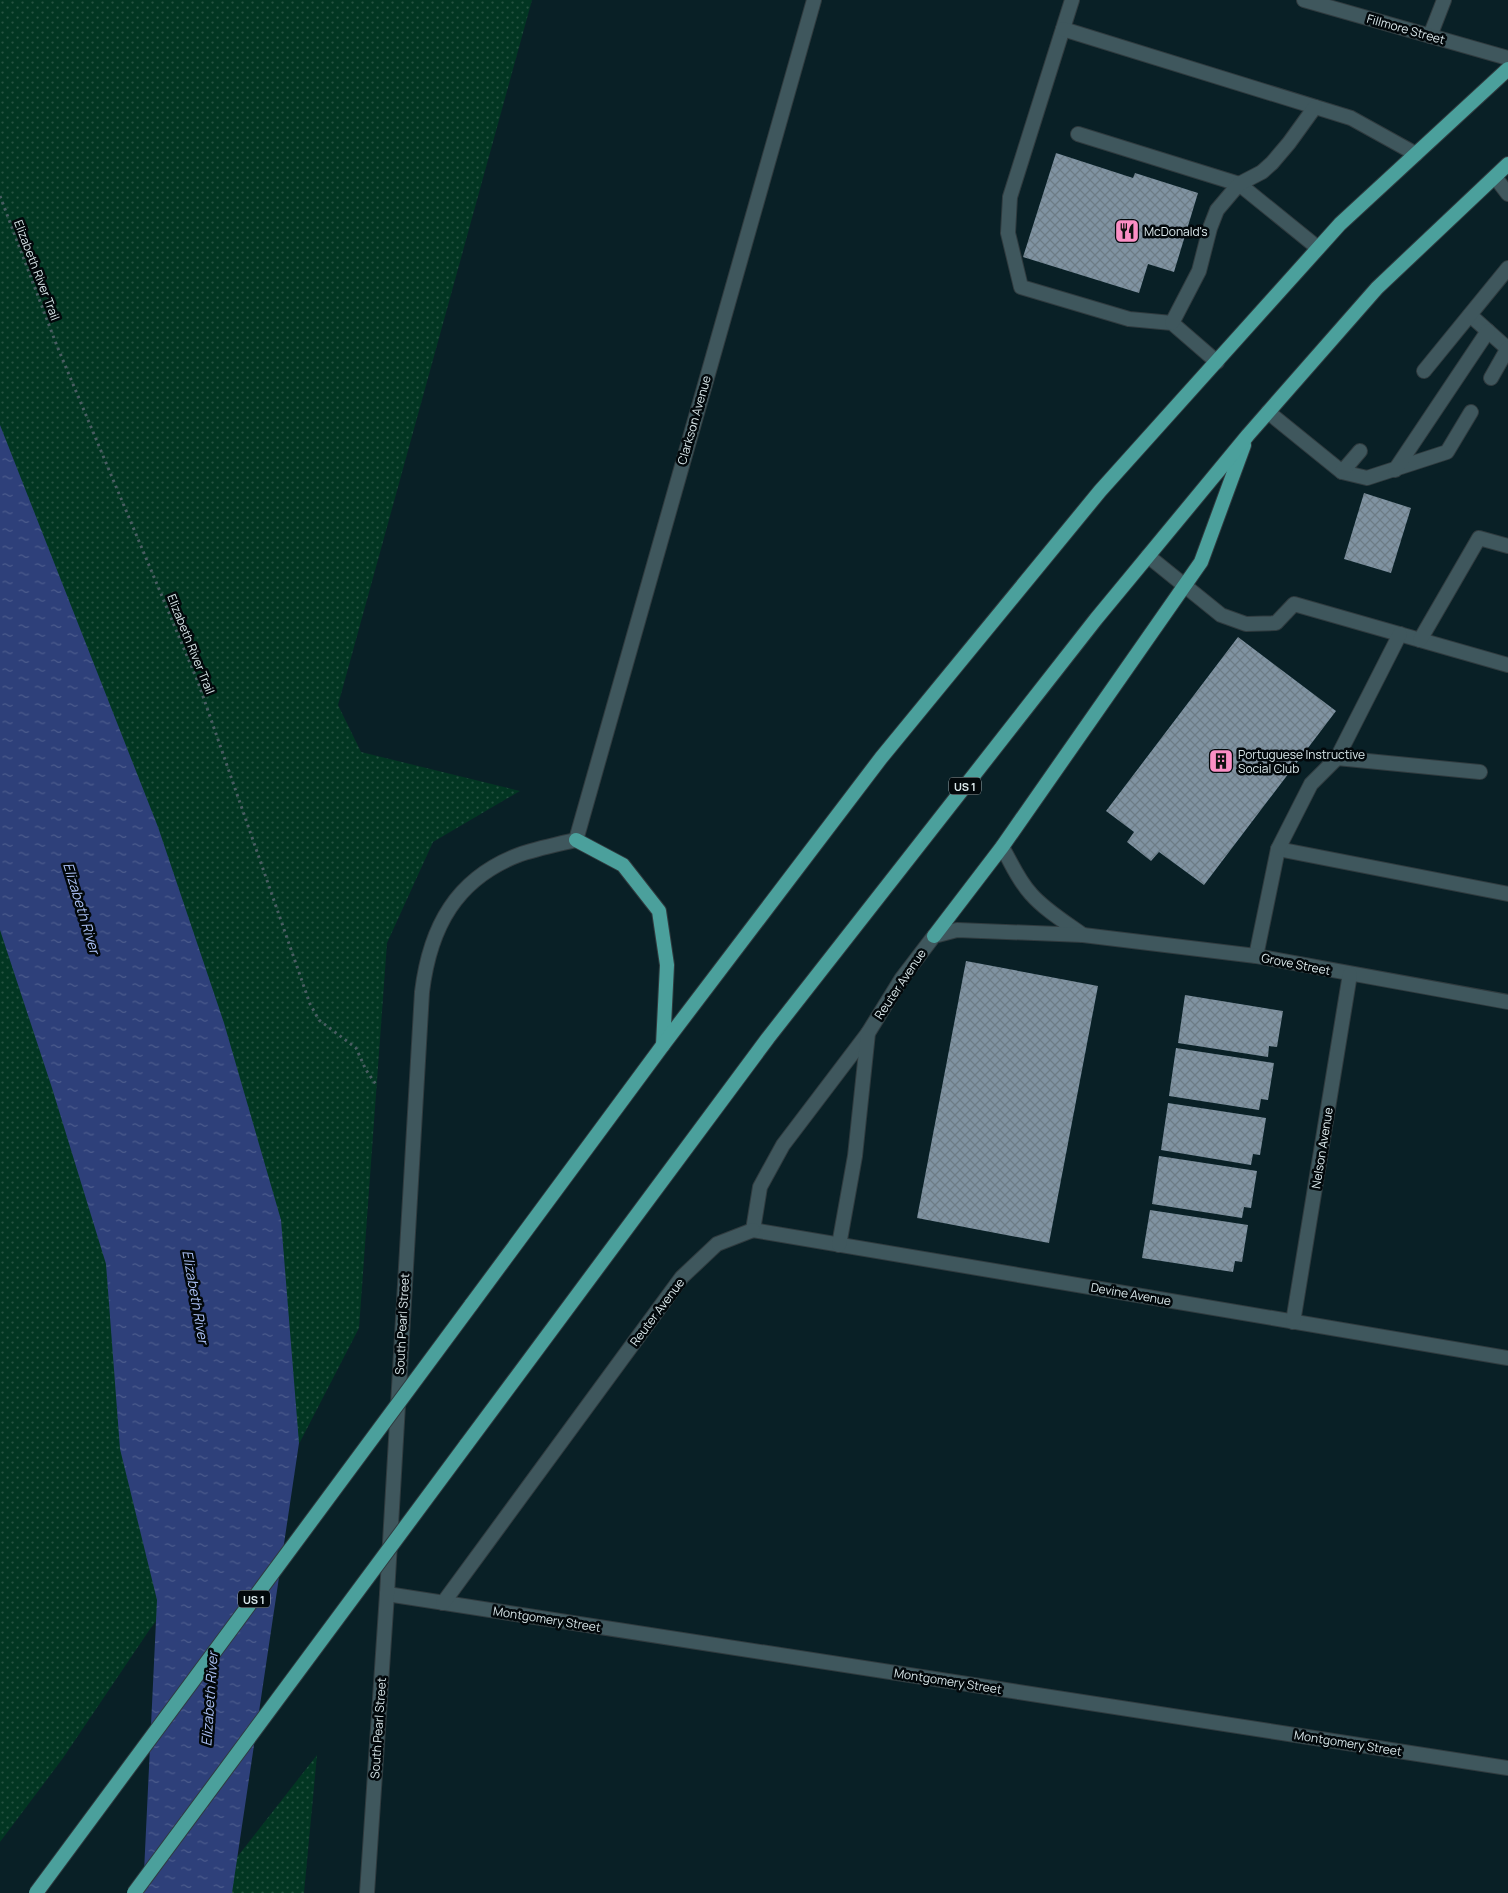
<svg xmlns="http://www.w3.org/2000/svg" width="1508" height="1893" viewBox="0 0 1508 1893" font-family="Manrope,sans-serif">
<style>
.grass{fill:url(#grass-dots)}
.water{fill:url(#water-ripples)}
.building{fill:url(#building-cross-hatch)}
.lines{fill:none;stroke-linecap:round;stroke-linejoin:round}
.service-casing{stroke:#303b3f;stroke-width:16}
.minor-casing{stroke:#303b3f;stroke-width:16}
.tertiary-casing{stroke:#303b3f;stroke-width:16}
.trunk-casing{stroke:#303b3f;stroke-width:16}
.path{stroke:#495d62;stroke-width:3;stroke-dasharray:2.5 4;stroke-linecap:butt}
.service{stroke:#3f575d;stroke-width:14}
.minor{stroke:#3f575d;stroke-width:14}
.tertiary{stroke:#3f575d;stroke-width:14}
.trunk{stroke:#4ba09c;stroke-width:14}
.trunk-bridge-casing{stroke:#303b3f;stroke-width:16;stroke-linecap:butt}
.trunk-bridge{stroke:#4ba09c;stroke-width:14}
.labels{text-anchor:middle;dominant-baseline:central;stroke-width:5;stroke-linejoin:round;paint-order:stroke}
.shield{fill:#02080b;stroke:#99a5a8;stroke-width:1}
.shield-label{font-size:11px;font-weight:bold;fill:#dae8eb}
.street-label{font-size:12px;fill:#dae8eb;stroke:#02080b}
.poi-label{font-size:12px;fill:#dae8eb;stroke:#02080b;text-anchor:start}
.water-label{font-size:14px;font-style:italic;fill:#abc0f5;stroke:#02080b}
</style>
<defs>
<pattern id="grass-dots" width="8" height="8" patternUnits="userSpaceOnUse" patternTransform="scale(1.25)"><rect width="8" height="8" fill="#023622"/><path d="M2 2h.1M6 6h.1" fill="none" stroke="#265342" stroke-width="1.8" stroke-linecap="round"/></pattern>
<pattern id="water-ripples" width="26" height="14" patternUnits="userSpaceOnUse" patternTransform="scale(1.25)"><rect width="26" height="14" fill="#2e407a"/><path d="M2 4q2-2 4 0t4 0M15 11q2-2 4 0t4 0" fill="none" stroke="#4c5c8d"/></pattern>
<pattern id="building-cross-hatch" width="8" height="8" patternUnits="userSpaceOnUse" patternTransform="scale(1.25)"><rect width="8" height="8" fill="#8093a2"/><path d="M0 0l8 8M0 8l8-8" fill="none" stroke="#6d7c86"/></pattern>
</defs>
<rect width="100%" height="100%" fill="#092026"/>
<g class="grass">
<path d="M0,0H532L338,705L361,752L520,791L433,842L387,943L359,1328L300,1442L150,1629L63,1758L0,1842Z"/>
<path d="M317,1755L304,1893H209Z"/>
</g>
<path class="water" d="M0,425L158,827L224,1023L281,1220L299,1443L232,1893H143L157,1600L120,1449L106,1264L52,1088L0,930Z"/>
<g class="building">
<path d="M1056,153L1133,178L1135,173L1198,193L1174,272L1148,264L1139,293L1023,257Z"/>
<path d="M1364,493L1411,508L1391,573L1344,559Z"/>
<path d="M1238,637L1336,711L1204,885L1159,852L1151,861L1127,842L1134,832L1106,811Z"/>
<path d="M966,961L1098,986L1049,1243L917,1218Z"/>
<path d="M1185,995L1283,1011L1277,1047L1269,1046L1268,1057L1178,1043Z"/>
<path d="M1176,1048L1274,1063L1268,1100L1261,1099L1259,1110L1169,1096Z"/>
<path d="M1168,1103L1266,1118L1260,1155L1253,1154L1251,1165L1161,1150Z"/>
<path d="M1159,1156L1257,1171L1251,1208L1244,1207L1242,1218L1152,1204Z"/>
<path d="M1150,1210L1248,1225L1242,1262L1235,1261L1233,1272L1142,1258Z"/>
</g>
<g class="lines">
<defs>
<g id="service">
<path d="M1072,0L1010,197L1008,233L1021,287L1129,319L1172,323L1217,362"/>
<path d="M1063,29L1351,118L1416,154"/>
<path d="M1430,36L1444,0"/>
<path d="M1078,134L1239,184L1318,248"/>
<path d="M1495,177L1508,194"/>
<path d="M1470,315L1508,349"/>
<path d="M1172,323L1199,271L1210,228L1217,210L1239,184L1262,172L1272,163L1289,143L1315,107"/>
<path d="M1424,371L1508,268"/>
<path d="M1491,378L1508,348"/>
<path d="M1268,412L1342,472L1367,478L1447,452L1471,412"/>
<path d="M1395,470L1488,331"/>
<path d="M1342,472L1360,451"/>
<path d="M1148,556L1221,615L1246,624L1276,623L1294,604L1508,665"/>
<path d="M1420,640L1479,538L1508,546"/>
<path d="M1337,758L1480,772"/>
<path d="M1278,849L1508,894"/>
<path d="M1256,956L1278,849L1311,784L1337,758L1400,634"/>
</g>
<g id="minor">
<path d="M1304,0L1508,58"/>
<path d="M576,840L814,0"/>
<path d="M1002,847C1011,862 1018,880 1031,894C1045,910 1065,922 1083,935"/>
<path d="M753,1230L1508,1358"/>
<path d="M753,1230L760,1187L783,1145L868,1033"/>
<path d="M839,1245L855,1156L868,1033L902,978L934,936L957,930L1083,935L1256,956L1508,1002"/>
<path d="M1293,1322L1350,974"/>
<path d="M387,1594L1508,1768"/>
<path d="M443,1603L682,1277L717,1244L753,1230"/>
</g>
<path id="tertiary" d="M367,1893L387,1594L422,992C430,927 456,878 521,854C539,848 558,844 576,840"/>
<g id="trunk">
<path d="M576,840L623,865L659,911L667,965L663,1045"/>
<path d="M934,936L1002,847L1201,562L1244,445"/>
<path d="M471,1305L663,1045L881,758L1100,491L1340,224L1508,69"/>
<path d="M466,1445L768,1038L1096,619L1248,435L1377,288L1508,164"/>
</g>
</defs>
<use href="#service" class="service-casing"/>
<use href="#minor" class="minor-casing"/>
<use href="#tertiary" class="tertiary-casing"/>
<use href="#trunk" class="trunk-casing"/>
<path class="path" d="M0,196L57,346L198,682L310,1004L319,1020L356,1048L366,1070L377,1086"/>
<use href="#service" class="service"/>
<use href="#minor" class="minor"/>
<use href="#tertiary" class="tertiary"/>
<use href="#trunk" class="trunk"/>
<defs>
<g id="trunk-bridge">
<path d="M36,1893L471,1305"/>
<path d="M134,1893L466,1445"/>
</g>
</defs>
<use href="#trunk-bridge" class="trunk-bridge-casing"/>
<use href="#trunk-bridge" class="trunk-bridge"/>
</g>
<defs>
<symbol id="restaurant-square" viewBox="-11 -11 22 22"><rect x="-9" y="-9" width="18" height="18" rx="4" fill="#fb8fc5" stroke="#02080b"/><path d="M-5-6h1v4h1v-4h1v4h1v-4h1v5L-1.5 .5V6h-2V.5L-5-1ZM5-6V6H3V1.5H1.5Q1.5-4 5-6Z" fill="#111"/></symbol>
<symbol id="building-square" viewBox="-11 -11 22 22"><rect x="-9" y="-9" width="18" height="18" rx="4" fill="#fb8fc5" stroke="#02080b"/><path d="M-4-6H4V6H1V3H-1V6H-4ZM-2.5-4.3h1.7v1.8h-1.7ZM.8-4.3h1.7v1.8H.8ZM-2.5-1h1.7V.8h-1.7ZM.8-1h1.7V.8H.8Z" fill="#111"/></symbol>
</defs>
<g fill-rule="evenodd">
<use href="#restaurant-square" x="1113" y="217" width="28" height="28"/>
<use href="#building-square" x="1207" y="747" width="28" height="28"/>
</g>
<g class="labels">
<g class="shield">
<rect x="949" y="777.5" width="32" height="17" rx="4"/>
<rect x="238" y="1590.5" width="32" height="17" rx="4"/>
</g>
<g class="shield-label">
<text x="965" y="786">US 1</text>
<text x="254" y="1599">US 1</text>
</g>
<g class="street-label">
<text transform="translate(1406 29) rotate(16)">Fillmore Street</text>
<text transform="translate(37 270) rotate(69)">Elizabeth River Trail</text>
<text transform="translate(694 420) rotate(-74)">Clarkson Avenue</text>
<text transform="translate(191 644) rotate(68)">Elizabeth River Trail</text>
<text transform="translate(1296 964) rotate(11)">Grove Street</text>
<text transform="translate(900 984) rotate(-56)">Reuter Avenue</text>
<text transform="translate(1322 1148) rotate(-81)">Nelson Avenue</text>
<text transform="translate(1131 1294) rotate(10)">Devine Avenue</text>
<text transform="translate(657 1312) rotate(-53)">Reuter Avenue</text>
<text transform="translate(402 1324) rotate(-87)">South Pearl Street</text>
<text transform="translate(547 1619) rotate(9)">Montgomery Street</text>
<text transform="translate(948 1681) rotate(9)">Montgomery Street</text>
<text transform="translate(378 1728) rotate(-86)">South Pearl Street</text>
<text transform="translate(1348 1743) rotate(9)">Montgomery Street</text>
</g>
<g class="poi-label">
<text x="1144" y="231">McDonald's</text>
<text x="1238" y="754">Portuguese Instructive<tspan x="1238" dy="14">Social Club</tspan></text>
</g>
<g class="water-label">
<text transform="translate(82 908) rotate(73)">Elizabeth River</text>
<text transform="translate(196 1297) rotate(80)">Elizabeth River</text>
<text transform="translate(209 1699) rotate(-86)">Elizabeth River</text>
</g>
</g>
</svg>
